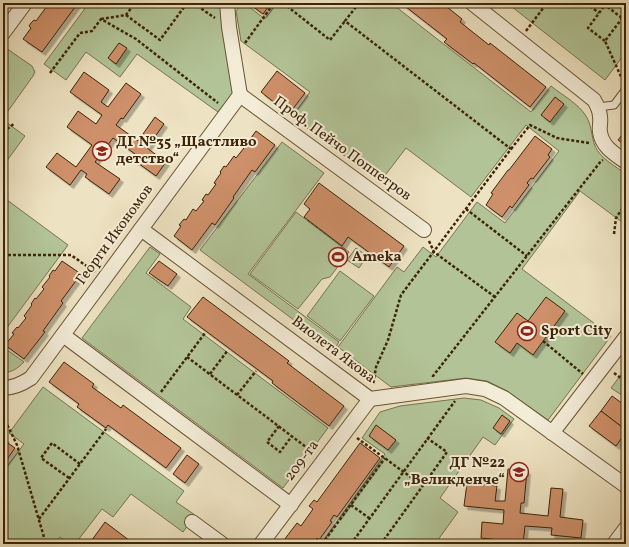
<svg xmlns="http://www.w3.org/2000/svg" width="629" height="547" viewBox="0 0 629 547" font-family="Vollkorn,serif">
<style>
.green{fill:#b2c497;stroke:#78744e}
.building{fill:#ce906a;stroke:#3d2506;filter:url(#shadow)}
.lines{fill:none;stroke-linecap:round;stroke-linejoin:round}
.lane-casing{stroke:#695435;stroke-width:9}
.street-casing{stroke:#695435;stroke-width:16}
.path{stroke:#3d2506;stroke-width:2.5;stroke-dasharray:3 2;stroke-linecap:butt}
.lane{stroke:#f3ecd7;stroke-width:7}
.street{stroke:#f3ecd7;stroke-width:14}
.labels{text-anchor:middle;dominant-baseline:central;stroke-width:4;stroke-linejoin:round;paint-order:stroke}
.poi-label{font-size:15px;font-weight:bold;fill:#3d2506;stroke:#f3ecd7;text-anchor:start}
.street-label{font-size:15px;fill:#3d2506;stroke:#f3ecd7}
</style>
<defs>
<filter id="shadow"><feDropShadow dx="3.5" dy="3.5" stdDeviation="0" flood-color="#0004"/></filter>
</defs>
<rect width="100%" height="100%" fill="#ede2c1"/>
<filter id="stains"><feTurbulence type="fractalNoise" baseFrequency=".005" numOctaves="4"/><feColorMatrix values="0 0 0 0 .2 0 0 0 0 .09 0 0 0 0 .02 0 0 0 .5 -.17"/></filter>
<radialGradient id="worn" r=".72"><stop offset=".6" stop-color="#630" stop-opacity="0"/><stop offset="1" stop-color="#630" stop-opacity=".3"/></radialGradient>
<g class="green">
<path d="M89,3H220L233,93L218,112L137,54L120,77L86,52L66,80L44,64Z"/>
<path d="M242,3H244L265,19L277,3H391L531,112L551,86C562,95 579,104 586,116C592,125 591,136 595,146C600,158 615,166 626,174V225L580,191L522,269L611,336L548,420L507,391L487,381L466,378L391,387L338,347L397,267L404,272L423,247L436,257L477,202L505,223L559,151L526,125L471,197L406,148L380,182L292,117L310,92L241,41L236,11Z"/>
<path d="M507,3H626V52L605,80Z"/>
<path d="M3,46L32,66L35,72L33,76L3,118Z"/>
<path d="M3,120L25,136L3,166Z"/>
<path d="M282,142L324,173L248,274L339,342L334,350L200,250Z"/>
<path d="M3,197L68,245L3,333Z"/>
<path d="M296,212L349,252L330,277L322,279L298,309L250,274Z"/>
<path d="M150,247L160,254L146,273L191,307L183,319L328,428L283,488L82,338Z"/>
<path d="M356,248L367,256L359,268L347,260Z"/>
<path d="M340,271L374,296L340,341L307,316Z"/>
<path d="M3,347L24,362C17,369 12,372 3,373Z"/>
<path d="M626,368V398L611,388Z"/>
<path d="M43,387L184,491L176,502L195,515L183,532L131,494L113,517L102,509L75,544H69L60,537L54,544H3V472L24,444L9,433Z"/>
<path d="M464,398L481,400L499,408L514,419L495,445L483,437L440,498L458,512L435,544H321L385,454L362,438L380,412L400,406Z"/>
</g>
<g class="building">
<path d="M46,3H82L81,5L78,3L42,52L23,39L31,28L29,26L31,23L34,20L36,21L47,6L45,4Z"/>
<path d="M248,3H271L263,14Z"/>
<path d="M401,3H442L462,19L460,22L489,45L490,43L546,87L530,107L474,63L473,64L444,42L447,39Z"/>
<path d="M119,43L127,48L116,64L108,58Z"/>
<path d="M277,71L305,93L289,114L261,92Z"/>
<path d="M84,72L109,90L101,102L108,107L126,83L141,94L123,119L121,118L116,125L138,141L155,117L164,124L147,148L166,162L156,176L131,158L135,154L113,138L95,162L120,179L109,194L85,177L87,174L81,170L70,185L46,167L57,153L76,167L92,145L67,127L78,111L96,124L102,115L70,92Z"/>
<path d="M555,97L564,104L550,122L541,115Z"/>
<path d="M626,130V146L618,140Z"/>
<path d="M256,131L275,145L255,172L252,170L233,197L234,198L215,225L212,223L192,250L174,236L181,226L179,225L184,219L186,220L193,209L196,211L204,201L202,200L206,194L208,195L216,184L214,183L221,173L220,172L224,166L226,167L234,156L236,158L244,148L242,147L246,141L248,142Z"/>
<path d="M535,136L552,149L548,155L550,157L533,179L531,178L527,183L529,185L512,208L510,206L502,217L486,205L493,194L491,193L508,170H509Z"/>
<path d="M319,183L404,246L389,267L348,237L342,246L304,217L310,209L304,204Z"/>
<path d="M62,261L81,274L61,301L63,303L43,331L45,332L24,359L5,345L14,334L12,333L17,327L18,328L26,318L24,316L32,305L31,304L35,298L36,299L44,289L42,287L50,277L49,276L53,270L55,271Z"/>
<path d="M159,261L177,274L168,286L149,273Z"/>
<path d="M203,297L289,361L287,363L344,406L329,426L272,383L273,381L187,317Z"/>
<path d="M546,297L565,311L533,355L517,343L510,353L495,342L517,313L528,321Z"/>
<path d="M64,362L94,384L92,387L121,408L123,405L181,448L166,468L108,425L106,428L77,407L79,404L49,382Z"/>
<path d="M612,396L626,406V430L601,411Z"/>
<path d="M601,411L626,430V432L616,446L589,426Z"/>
<path d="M502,415L510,421L501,434L493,428Z"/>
<path d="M376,425L396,440L388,450L369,436Z"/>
<path d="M3,437L6,439L5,441L15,448L3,465Z"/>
<path d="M360,443L380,458L337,517L334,515L330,521L332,522L319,540L317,538L312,544H281L297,523L301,526L313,509L309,506L314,500L317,502Z"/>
<path d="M187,455L199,464L185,483L173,474Z"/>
<path d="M508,469L527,471L524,503H521L520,513L548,516L551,488L563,489L560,517L583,520L581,538L551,535L552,528L525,526L523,544H510V541L481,538L482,522L503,524L504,510L464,506L467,483L497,486L495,501H505Z"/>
<path d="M105,522L134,544H89Z"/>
</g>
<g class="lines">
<defs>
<path id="lane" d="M598,107L614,105L626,89"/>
<g id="street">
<path d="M472,3L594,100C597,105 600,110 600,117C601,122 599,127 600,132C602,147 615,154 626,162"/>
<path d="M3,33L25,3"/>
<path d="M240,95L424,230"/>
<path d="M141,229L370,399L466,386L485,389L504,398L626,486"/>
<path d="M63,335L291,505"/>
<path d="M3,388C14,388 22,384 31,378L240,95L229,27L227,3"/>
<path d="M552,433L626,337"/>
<path d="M192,522L222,544"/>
<path d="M261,544L370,399"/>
<path d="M614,544L626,528"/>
</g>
</defs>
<use href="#lane" class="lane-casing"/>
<use href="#street" class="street-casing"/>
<g class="path">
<path d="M193,3L215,18"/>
<path d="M283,3L330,40L345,21"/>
<path d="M359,3L345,21L511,149L401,295L388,340L376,367L373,385"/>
<path d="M586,3L599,13"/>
<path d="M605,3V5L622,18"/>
<path d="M126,15L160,40L187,3"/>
<path d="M101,19L126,15L135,3"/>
<path d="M526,31L547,3"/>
<path d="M605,41L588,28L605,5"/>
<path d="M245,43L274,3"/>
<path d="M50,73L80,33L92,31L101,19L136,39L218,103"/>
<path d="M623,81L605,41L626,13"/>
<path d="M3,132L15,123"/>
<path d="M511,149L530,125L557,138L589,143"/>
<path d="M466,209L527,256"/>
<path d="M614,234L616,218L626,203"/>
<path d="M429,241L434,252L495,297"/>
<path d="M3,255H71L95,272"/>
<path d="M543,341L583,374"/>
<path d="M187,357L314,453"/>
<path d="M614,373L626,382"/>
<path d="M210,374L228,350"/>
<path d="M433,377V376L601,161L603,160"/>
<path d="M161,392L205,333"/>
<path d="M237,395L256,371"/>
<path d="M3,416L17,445L46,544"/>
<path d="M279,426L267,442L280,452L292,436"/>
<path d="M357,438L423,486"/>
<path d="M69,478L41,458L52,443L80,464"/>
<path d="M351,505L369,518"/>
<path d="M39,519L106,429"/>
<path d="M322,544L385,458"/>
<path d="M351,544L455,401"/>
<path d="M381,544L447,452L427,438"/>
</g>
<use href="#lane" class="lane"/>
<use href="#street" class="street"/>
</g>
<defs>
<symbol id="school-ring" viewBox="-11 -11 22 22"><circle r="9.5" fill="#f3ecd7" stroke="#8f2418" stroke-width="1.5"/><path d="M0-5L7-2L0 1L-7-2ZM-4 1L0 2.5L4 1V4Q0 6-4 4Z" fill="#8f2418"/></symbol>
<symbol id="stadium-ring" viewBox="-11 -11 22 22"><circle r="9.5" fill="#f3ecd7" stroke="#8f2418" stroke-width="1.5"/><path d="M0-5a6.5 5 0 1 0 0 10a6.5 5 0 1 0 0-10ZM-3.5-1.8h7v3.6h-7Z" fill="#8f2418"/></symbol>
</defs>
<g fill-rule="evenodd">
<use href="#school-ring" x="91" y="140" width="22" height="22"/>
<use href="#stadium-ring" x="327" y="246" width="22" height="22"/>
<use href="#stadium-ring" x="516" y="320" width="22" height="22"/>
<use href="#school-ring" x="508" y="461" width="22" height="22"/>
</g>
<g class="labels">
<g class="poi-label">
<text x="116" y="142">ДГ №35 „Щастливо<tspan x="116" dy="17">детство“</tspan></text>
<text x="352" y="257">Ameka</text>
<text x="541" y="331">Sport City</text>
<text x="505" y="463" text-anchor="end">ДГ №22<tspan x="505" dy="17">„Великденче“</tspan></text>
</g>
<g class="street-label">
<text transform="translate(342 149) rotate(36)">Проф. Пейчо Поппетров</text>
<text transform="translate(115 235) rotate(-54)">Георги Икономов</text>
<text transform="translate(333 350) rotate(37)">Виолета Якова</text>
<text transform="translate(302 461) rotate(-53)">209-та</text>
</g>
</g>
<rect width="629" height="547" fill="none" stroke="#ede2c1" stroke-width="16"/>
<rect x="4" y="4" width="621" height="539" fill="none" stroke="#3d2506" stroke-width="2"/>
<rect x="8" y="8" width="613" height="531" fill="none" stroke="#3d2506"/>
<rect width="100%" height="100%" filter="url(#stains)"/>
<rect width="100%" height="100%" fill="url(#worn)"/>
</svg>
